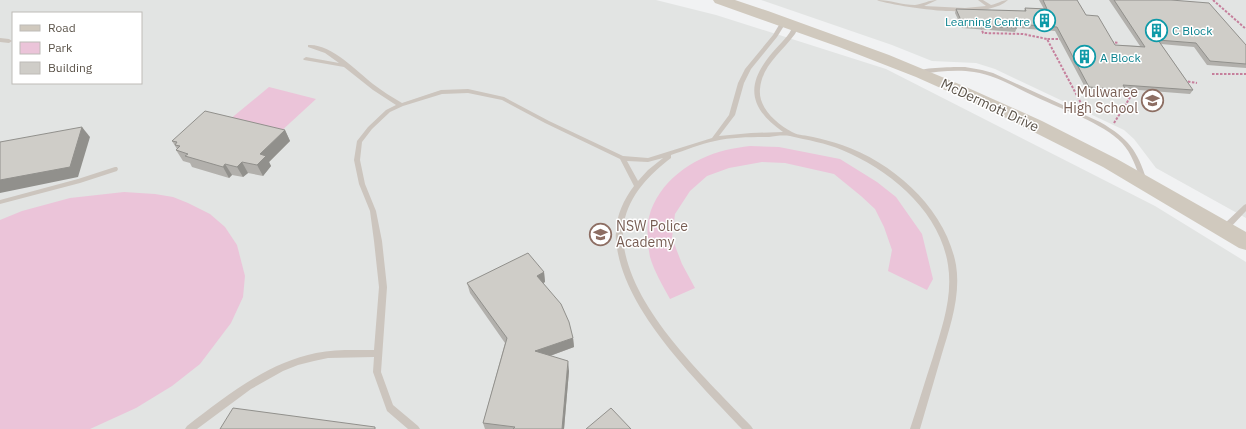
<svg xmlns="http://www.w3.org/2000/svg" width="1246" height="429" viewBox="0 0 1246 429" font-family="'IBM Plex Sans',sans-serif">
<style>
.education{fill:#e2e4e3;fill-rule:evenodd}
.green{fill:#ebc4d9}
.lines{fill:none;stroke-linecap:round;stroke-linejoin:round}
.path{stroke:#c67f9c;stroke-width:2;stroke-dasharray:2.5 1.5;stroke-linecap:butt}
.service{fill:#ccc5be;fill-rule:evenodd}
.secondary{fill:#d0c9be;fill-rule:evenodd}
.wall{fill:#b2b0ac}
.shaded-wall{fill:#91908c}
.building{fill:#cfcdc8;stroke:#91908c}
.labels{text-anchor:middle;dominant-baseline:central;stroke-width:3;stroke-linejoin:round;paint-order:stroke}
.far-culture-label{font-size:12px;fill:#0d838f;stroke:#fff;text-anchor:start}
.education-label{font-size:14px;fill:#785e54;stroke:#fff;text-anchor:end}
.street-label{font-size:14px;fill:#5c544a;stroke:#fff}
</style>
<rect width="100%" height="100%" fill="#f1f2f3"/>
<g class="education">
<path d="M0,0H656L716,15L886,69L1155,206L1246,262V429H0ZM13,13H141V83H13Z"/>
<path d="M761,0H1246V218L1156,168L1134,139L1124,130L995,69L976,63L932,61L892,45Z"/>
</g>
<g class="green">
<path d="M269,87L316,99L278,134L229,120Z"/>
<path d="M750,146L779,147L840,159L877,182L896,197L922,234L933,279L927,290L888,271L892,250L884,227L875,209L861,196L834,174L785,163L762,162L729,168L707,176L690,191L675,214L672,238L682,264L695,288L670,299C663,286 654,271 650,257C648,246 646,228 649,217C658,182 692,158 726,150C734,148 742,147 750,146Z"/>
<path d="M124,192L155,194L173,197L188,203L210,214L225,227L237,245L245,276L243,297L231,323L200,364L172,386L136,408L90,429H0V220L22,211L70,198Z"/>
</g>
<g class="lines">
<g class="path">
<path d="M1213,0L1246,29"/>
<path d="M981,27L983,33L1023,34L1047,39"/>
<path d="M1062,39H1047L1083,107"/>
<path d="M1111,42L1119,43"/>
<path d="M1212,74H1246"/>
<path d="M1184,81L1197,83"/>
<path d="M1114,123L1131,96L1125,87"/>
</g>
<g class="service">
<path d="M877,0C890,0 902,5 915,5C923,4 929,0 937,0L924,6L965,8L986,6L978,0H983L991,5C997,4 1002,0 1008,0C985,21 908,8 879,1Z"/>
<path d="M784,19L787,21L777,37L751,69L744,83L735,115L719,136L751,133L783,132C749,108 745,85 772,53C781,42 789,37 794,24H798V28L795,34C782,52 762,65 760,89C758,108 777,124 792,132C799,136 806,135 813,137C823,139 833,142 842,145C894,163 946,209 956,265C961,296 950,327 941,357C934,381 927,405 920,429H910C918,405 925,381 933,357C942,327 953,297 948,265C940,211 890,170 842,150C826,143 807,140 790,136C783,135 775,136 769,137C751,137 732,137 715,141C700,144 686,150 671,155V158C650,174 629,195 624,223C622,231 623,239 624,247C635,314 706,378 751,426L753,429H742C698,382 627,314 617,248C617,243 615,238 616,233C616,216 624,199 634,186L620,159L545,123L502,100L468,93L442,94L403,106L390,112L372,129L362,142L360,160L365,184L376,211L382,241L387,287L381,372L393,405L418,426L420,429H408L387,411L373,372L374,357L328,358L314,361L298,365L283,371L251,389L197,429H185L187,426C226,396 267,363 316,353C335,349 355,350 374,350L379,287L374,241L370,211L359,184L354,160L357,141L368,127L386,110L396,105L373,90L344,67L304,60L303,59L306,57L339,63L325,53L308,47V45C330,43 357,71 373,84C382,91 392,97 402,103L441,90L468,89L504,97L549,121L623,156L648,158L712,138L729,115L738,83L745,69L773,35L782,20ZM663,158L648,170L638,181L627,161L648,162Z"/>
<path d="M0,38L9,39L12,41L9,43L0,42Z"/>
<path d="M965,67L982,70L993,73L1100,122C1129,139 1137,150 1147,181L1146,183H1142L1141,181C1136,167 1132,154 1122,143C1103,123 1061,109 1036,97C1016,88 996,75 974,72C956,69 937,72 919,74L916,72C924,67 954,67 965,67Z"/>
<path d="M115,167H117L118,169L117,171L80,183L0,204V200L78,179Z"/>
<path d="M1246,204V211L1227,231H1221L1220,229L1221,227L1244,205Z"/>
</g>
<path class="secondary" d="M713,0H735L768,11L889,55L966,87L1042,121L1117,159L1246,232V250L1239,248L1103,167L992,111L916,77L839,47L715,3Z"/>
</g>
<g class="wall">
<path d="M1039,0H1077L1086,15L1115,45L1140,46L1109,0H1171L1246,45V68L1207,65L1194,47L1161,44L1193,90L1190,94L1126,89V90L1124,94L1087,91L1055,31L1017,28L1015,32L962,28L955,13L956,9L1024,11L1025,8L1044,9Z"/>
<path d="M285,130L290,141L269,162L271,166L263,176L248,173L243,177L232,175L229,178L192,167L190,163L183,161L176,150L177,149L172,141Z"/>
<path d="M544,272L545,282L543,283L573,338L574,347L550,356L569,371L564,429H485L483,423L505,343L470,293L467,283Z"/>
</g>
<g class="shaded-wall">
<path d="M82,127L90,137L78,177L0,193V180Z"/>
<path d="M285,130L290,141L269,162L271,166L263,176L257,165L260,154Z"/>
<path d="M242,162L248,173L243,177L237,167Z"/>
<path d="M225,164L232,175L229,178L223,167Z"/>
<path d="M544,272L545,282L538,286L537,276Z"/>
<path d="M573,338L574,347L536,361L535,351Z"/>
<path d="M568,361L569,371L564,429H562Z"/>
</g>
<g class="building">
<path d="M1043,0H1077L1086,15L1098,16L1115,45L1145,47L1114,0H1171L1209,3L1246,45V64L1210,61L1196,43L1158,40L1193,90L1123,85L1126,90L1089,87L1057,27L1014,24L1017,28L963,25L956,9L1026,11L1025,8L1047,9Z"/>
<path d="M205,111L285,130L260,154L266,156L257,165L242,162L237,167L225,164L223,167L185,156L188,154L176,150L180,146L175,145L177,142L172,141Z"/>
<path d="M82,127L70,167L0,180V142Z"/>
<path d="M528,253L544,272L537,276L561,304L569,322L573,338L535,351L568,361L562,429H513L515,427L483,423L507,338L467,283Z"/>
<path d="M233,408L375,427V429H220Z"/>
<path d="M611,408L631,429H586Z"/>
</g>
<defs>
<symbol id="building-ring" viewBox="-11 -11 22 22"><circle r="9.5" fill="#fff" stroke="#0f9aa8" stroke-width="1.5"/><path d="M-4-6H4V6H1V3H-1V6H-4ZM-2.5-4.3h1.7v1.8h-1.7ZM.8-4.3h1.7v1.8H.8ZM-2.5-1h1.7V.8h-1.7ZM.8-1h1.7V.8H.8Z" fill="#0f9aa8"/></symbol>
<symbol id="school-ring" viewBox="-11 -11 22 22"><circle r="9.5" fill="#fff" stroke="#8d6e63" stroke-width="1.5"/><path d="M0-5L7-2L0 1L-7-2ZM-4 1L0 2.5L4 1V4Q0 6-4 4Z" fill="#8d6e63"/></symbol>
<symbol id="university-ring" viewBox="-11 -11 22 22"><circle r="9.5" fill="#fff" stroke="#8d6e63" stroke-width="1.5"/><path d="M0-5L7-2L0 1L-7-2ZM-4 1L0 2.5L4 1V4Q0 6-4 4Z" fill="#8d6e63"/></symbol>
</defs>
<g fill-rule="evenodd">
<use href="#building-ring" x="1032" y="8" width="25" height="25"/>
<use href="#building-ring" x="1144" y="18" width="25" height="25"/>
<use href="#building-ring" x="1072" y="44" width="25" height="25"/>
<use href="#school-ring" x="1140" y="88" width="25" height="25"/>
<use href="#university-ring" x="588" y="222" width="25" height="25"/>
</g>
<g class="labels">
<g class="far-culture-label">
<text x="1030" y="21" text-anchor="end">Learning Centre</text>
<text x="1172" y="30">C Block</text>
<text x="1100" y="57">A Block</text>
</g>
<g class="education-label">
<text x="1138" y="92">Mulwaree<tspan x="1138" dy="16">High School</tspan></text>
<text x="616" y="226" text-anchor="start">NSW Police<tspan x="616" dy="16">Academy</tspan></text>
</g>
<g class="street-label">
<text transform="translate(990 105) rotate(25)">McDermott Drive</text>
</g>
</g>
<rect x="12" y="12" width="130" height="72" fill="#ffffff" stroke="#bebbb7"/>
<rect x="20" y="25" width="20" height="6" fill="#d0c9be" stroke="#bebbb7"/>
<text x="48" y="32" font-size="12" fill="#5c544a">Road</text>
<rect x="20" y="42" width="20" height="12" fill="#ebc4d9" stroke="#bebbb7"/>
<text x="48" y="52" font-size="12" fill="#5c544a">Park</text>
<rect x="20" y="62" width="20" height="12" fill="#cfcdc8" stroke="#bebbb7"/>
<text x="48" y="72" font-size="12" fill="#5c544a">Building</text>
</svg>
